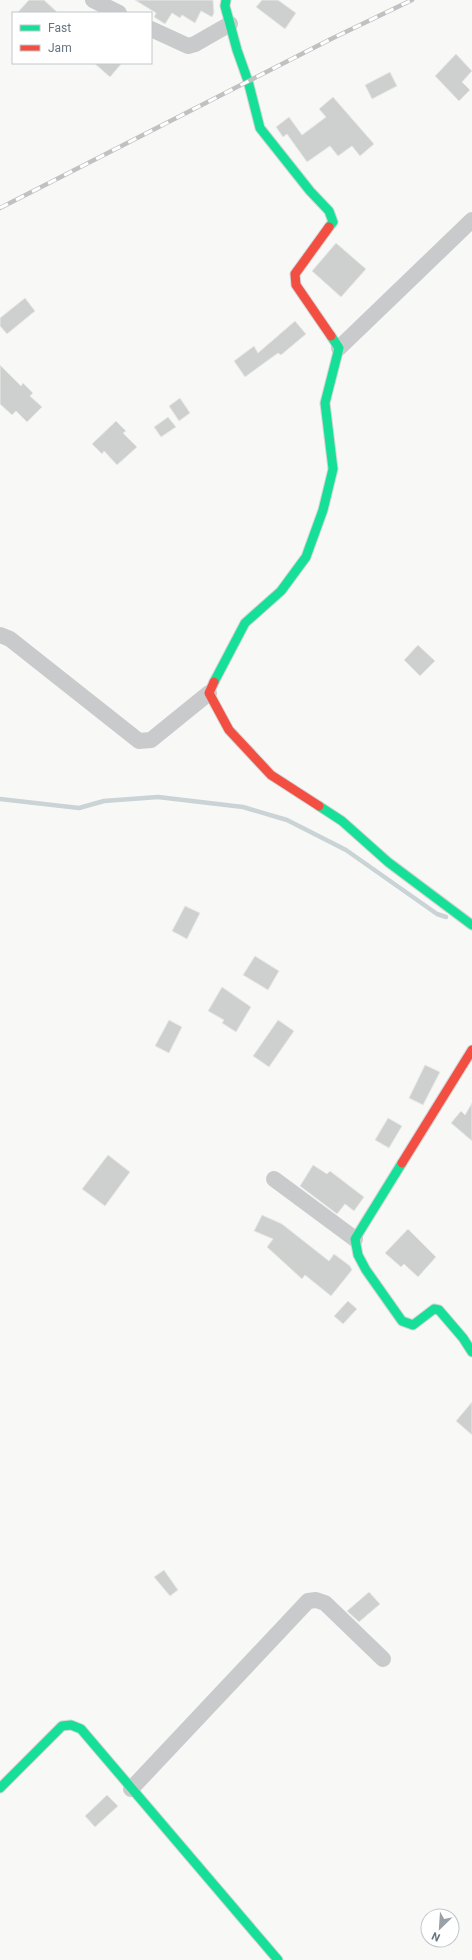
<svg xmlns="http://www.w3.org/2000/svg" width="472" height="1960" viewBox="0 0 472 1960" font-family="Roboto,sans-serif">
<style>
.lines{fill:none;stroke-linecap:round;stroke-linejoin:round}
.stream{stroke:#cad3d5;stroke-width:4.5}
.building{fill:#ced0d0;stroke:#e8e8e6}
.fast-casing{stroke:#d4d5d5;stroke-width:11}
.jam-casing{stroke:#d4d5d5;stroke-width:11}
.street{stroke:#c9cacb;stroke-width:16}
.fast{stroke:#16e098;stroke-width:9}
.jam{stroke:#f24e42;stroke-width:9}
.rail-casing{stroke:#bfc1c2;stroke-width:4.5}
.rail{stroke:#fff;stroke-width:3;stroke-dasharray:9;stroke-linecap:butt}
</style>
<rect width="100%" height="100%" fill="#f8f8f7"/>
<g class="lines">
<path class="stream" d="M0,799L79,808L104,801L158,797L243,807L287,820L346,850L437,914L446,917"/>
</g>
<g class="building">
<path d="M29,0H44L58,13H17Z"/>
<path d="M135,0H213L214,13L212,17L201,11L195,23L182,15L180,18L172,13L165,24L154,17L156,13Z"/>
<path d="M262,0H278L296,13L285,29L256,7Z"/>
<path d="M456,54L472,71L462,82L470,90L459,101L435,76Z"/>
<path d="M94,63H122L110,77Z"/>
<path d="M390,72L397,86L372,99L365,85Z"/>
<path d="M333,97L374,144L360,156L352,146L338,156L330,146L307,162L287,134L283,137L276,127L289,117L302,135L326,117L319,109Z"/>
<path d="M336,243L366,269L341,297L312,271Z"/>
<path d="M25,298L35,311L7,334L0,326V318Z"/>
<path d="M295,321L306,334L281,355L278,353L245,377L234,361L254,346L258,353Z"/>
<path d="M0,365L21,386L23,383L33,393L30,396L42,407L27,422L16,411L12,415L0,404Z"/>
<path d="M180,398L190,413L179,421L169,406Z"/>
<path d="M168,417L176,427L161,437L154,427Z"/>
<path d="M116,421L126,431L123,433L137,447L117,465L104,451L102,454L92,444Z"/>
<path d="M418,645L435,661L420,676L404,660Z"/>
<path d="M185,906L200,913L187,939L172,931Z"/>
<path d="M255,956L279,971L268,990L243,975Z"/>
<path d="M222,987L251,1007L236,1032L222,1023L224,1020L208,1011Z"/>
<path d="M169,1020L182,1027L169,1053L155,1046Z"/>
<path d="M278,1020L294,1031L269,1067L253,1056Z"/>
<path d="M425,1065L440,1072L423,1105L409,1098Z"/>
<path d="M472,1103V1141L451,1123L461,1111L465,1115Z"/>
<path d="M388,1118L402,1126L389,1148L375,1140Z"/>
<path d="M108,1155L130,1172L105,1206L82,1189Z"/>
<path d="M313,1165L327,1174L330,1171L364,1197L354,1211L345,1204L337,1214L300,1186Z"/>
<path d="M262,1215L282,1224L329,1261L334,1254L350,1266L352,1270L331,1296L305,1275L302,1279L267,1247L273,1239L254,1231Z"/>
<path d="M408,1229L436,1257L418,1277L404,1264L401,1267L385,1253Z"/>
<path d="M348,1301L357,1309L343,1324L334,1316Z"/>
<path d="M472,1402V1435L456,1421Z"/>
<path d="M164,1570L178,1590L170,1596L154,1577Z"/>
<path d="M369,1592L380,1604L359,1622L347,1611Z"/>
<path d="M107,1795L118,1806L95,1827L85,1816Z"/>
</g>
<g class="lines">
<defs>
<g id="fast">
<path d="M226,0L225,6L237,50L248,81L260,128L310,191L329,211L333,222L329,227"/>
<path d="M214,682L245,623L281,591L306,557L323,510L333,469L325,403L339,348L331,336"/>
<path d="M319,806L342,821L388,862L472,925"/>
<path d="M402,1163L355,1239L358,1255L366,1270L402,1321L413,1325L434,1309L439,1310L463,1338L472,1352"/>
<path d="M0,1788L62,1726L71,1725L81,1729L278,1960"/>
</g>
<g id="jam">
<path d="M329,227L295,274L296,285L331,336"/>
<path d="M214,682L209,693L229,730L271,775L319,806"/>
<path d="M402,1163L472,1050"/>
</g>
</defs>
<use href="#fast" class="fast-casing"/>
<use href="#jam" class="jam-casing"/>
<g class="street">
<path d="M93,0L119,13"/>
<path d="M151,29L188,46L195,44L230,24"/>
<path d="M339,348L472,220"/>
<path d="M0,635L10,639L139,741L151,740L209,693"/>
<path d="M274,1179L355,1239"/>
<path d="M131,1789L308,1601L316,1600L325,1603L383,1659"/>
</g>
<use href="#fast" class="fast"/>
<use href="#jam" class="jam"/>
<defs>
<path id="rail" d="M0,208L331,39L412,0"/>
</defs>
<use href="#rail" class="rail-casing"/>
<use href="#rail" class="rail"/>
</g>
<rect x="12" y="12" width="140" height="52" fill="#ffffff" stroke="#c2c7cc"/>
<rect x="20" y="25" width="20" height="6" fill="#16e098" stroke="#c2c7cc"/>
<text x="48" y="32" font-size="12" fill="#66747f">Fast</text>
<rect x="20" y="45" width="20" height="6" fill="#f24e42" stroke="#c2c7cc"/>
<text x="48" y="52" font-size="12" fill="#66747f">Jam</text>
<g transform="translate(440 1928) rotate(205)"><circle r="19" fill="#ffffff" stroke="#c2c7cc"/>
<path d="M0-3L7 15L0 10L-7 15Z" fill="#99a2a9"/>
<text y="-6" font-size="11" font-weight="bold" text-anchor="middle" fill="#66747f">N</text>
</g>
</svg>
